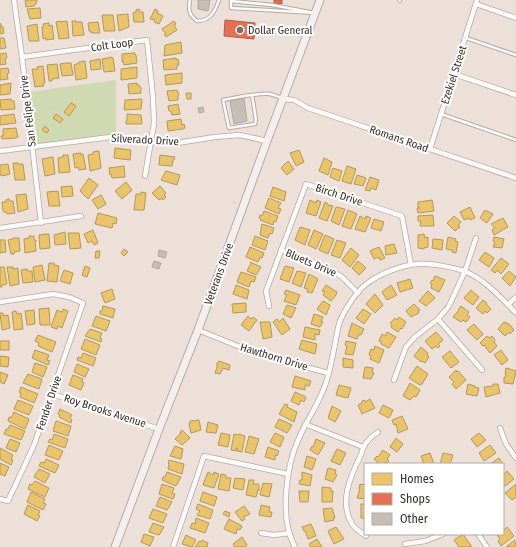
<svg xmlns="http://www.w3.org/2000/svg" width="516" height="547" viewBox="0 0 516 547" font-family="'Fira Sans Condensed',sans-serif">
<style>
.green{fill:#d0dab2}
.homes{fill:#e9c46a;stroke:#b49857}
.shops{fill:#e76f51;stroke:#b25c46}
.building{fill:#c6bdb7;stroke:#b1a9a3}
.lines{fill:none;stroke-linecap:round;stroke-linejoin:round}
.service-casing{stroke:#b4aba6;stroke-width:4.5}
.minor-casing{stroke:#b4aba6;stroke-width:6}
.secondary-casing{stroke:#b4aba6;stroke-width:9}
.path{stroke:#d3d0ce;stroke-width:1;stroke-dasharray:3 2;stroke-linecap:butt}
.service{stroke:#fcfaf9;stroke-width:2.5}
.minor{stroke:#fcfaf9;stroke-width:4.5}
.secondary{stroke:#f4efed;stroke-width:7}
.poi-dot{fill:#776e68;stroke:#fff;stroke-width:1.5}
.labels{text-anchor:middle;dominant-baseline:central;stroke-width:4;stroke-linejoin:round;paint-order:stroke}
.poi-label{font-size:11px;fill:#38302b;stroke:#fff;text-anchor:start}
.street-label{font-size:11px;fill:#38302b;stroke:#fff}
</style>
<rect width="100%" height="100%" fill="#ece0d9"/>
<path class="green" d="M116,80V135L41,144L35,141L28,92Z"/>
<g class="homes">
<path d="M26,0H37V2H36V4L34,6L26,7L25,1Z"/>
<path d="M40,8L41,18L30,19L27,9Z"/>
<path d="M139,9L140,12H143L144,22H134L133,13L136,12V10Z"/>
<path d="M155,9L158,11L157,13L163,16L159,24L154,22L155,20L150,19Z"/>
<path d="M128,14L129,27L119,31L117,15Z"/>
<path d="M102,15H113L115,31H104Z"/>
<path d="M60,21V22L67,21L69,38L59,39L56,22Z"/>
<path d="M72,21H76V22H82L84,35L73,36Z"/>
<path d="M174,21L176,24L174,25L177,30L166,37L164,35L166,34L162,29Z"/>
<path d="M98,22L100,33H91V31H89L88,23Z"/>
<path d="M0,23L2,27H3L4,33L0,34Z"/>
<path d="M49,23V26L52,25L54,39L46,40V38L43,39L42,27L44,26L43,24Z"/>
<path d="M37,24L39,41H29L27,26Z"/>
<path d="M0,38H4L6,48L0,49Z"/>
<path d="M181,42L182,53L164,56L165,45Z"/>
<path d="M6,53L7,58L5,59L6,64L0,65V54Z"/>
<path d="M135,53V55H136L137,63L124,65L123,61L122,62V54Z"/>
<path d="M112,57L113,58L115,71L104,72L102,59Z"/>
<path d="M176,58V60L178,59L179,65H177V69L164,70L163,60Z"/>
<path d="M100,59L101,69L91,70L90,61Z"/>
<path d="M85,61L87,78L76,80L74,65L79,63V62Z"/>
<path d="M66,63H71L73,75L62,76L60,64Z"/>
<path d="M57,64L59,78L52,79V81H49L47,65Z"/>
<path d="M43,66L45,83H43L44,86L35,87L32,69H38L37,67Z"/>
<path d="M137,67V78L121,80V69Z"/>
<path d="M8,68L9,73L7,74L8,79L0,80V69Z"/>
<path d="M182,73V83L166,85L165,75Z"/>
<path d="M11,83L10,94L0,95V85Z"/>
<path d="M137,83V85H139L141,88V93L129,94L128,84Z"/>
<path d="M177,90L179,95L178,96V100L169,101L167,91Z"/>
<path d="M186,93H191V99H187Z"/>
<path d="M11,99L12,101H14L15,109L1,110L0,100Z"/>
<path d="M142,99L141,109L124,110L125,100Z"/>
<path d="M71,103L76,106L69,116L64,112Z"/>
<path d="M178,104L180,114L172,115L171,111H169L168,106Z"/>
<path d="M14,114L16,123L0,125V116Z"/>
<path d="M56,114L63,119L60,123L53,118Z"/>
<path d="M127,114L141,115L142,124H126V121H127Z"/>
<path d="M181,119L182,125L184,124L185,128L183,129L168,131L167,121Z"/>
<path d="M45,126L49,130L47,133L42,130Z"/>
<path d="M16,128L18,137L16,138L2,139L1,136H3V129Z"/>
<path d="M115,148L131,150L130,160L114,158Z"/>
<path d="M299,150L304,162L296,166L290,153Z"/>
<path d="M99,151L101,168L90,171L88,155L93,154V152Z"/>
<path d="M81,153V155L83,154L86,169L79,170L78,167L75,168L73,154Z"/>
<path d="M63,155H68L70,172L59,173L58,158L63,157Z"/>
<path d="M160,155L175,157L174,160H173L172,166L159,165Z"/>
<path d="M53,157L55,174L45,176L42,159Z"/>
<path d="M324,158L332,162L328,175L319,171Z"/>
<path d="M288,161L294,169L287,175L281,168Z"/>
<path d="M13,163H18V164H23L25,180H15Z"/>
<path d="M8,164L10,174L2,176V175H0V165Z"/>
<path d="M124,166L125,177L112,178L111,174L110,175L109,168Z"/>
<path d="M347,166L356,169L351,184L342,181Z"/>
<path d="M333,168L342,171L339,181L330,177Z"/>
<path d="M166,171L180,175L177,185L161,180Z"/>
<path d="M357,175L366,178L363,186L354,184Z"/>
<path d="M370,177L379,180L376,190L371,188L370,191L365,190Z"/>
<path d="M89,178L98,185L88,199L80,191Z"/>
<path d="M126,182L132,190L122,199L115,191Z"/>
<path d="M72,186L73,196L62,197L61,187Z"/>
<path d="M160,186L166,193L164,195L166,197L163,200L162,198L159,200L152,193Z"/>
<path d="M273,187L286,192L284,201L270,196Z"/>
<path d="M58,191L60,206H49L47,192Z"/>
<path d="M141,192L146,193L144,210H134L136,194H141Z"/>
<path d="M26,194L28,209L18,212L16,195Z"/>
<path d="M101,195L106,204L98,209L92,200Z"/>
<path d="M269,198L281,203L278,208L281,209L279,214L265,208Z"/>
<path d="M9,199L10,201H13L15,213L8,214L3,211L2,202H6V200Z"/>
<path d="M310,200L316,203L317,200L321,202L316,216L306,213Z"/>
<path d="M432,200L434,211L418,213L417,208H420L418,207V202Z"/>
<path d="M325,202L328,204V205L333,206L327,221L319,218Z"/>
<path d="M336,207L345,209L339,225L331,221Z"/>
<path d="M470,207L475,218L470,220L469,218L464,220L460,212Z"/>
<path d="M348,210L357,214L351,229L342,226Z"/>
<path d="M485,210L493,214L487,223L480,218Z"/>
<path d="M264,211L278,216L276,222L274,221L273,225L260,220L261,219L259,218L260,215L262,216Z"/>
<path d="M98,213L117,218L116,224L113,223L112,228L95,224Z"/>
<path d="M433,215L434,226H420L421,221H418V216Z"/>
<path d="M360,216L365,219L366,216L371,218L365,232L355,229Z"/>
<path d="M454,216L461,222L458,226L460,227L455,231L447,223Z"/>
<path d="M503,218L508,227L494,235L492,230L495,228L491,224Z"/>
<path d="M374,219L384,222L381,231L371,228Z"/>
<path d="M262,224L274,228L272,234L270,233L268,238L260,235Z"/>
<path d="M300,227L310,230L305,245L295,240Z"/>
<path d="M93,230L98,243L94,245L92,241L88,243L84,234Z"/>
<path d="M314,230L323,234L316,249L308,245Z"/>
<path d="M65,232L66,244L55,245L54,235Z"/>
<path d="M68,233H79L81,248L70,249Z"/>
<path d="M45,234H49L50,248L40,249L39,237V235Z"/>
<path d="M424,234L425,238L428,237V247L424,248V249L418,248V235Z"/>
<path d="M325,235L334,239L328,254L319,250Z"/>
<path d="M29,236H34V240H36V242H35L36,251L25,253L24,239L29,238Z"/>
<path d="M255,236L268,241L265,250L252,245Z"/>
<path d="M448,237L456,239L455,241L458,242L456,253L452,252V250L446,249Z"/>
<path d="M494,237L504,239L502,248L493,247L495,242L493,241Z"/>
<path d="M13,238H19L20,251L14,252V254H11L8,240L13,239Z"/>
<path d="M433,239L443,240L442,250L432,248Z"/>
<path d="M0,240H5L6,252L0,253Z"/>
<path d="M337,240L346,243L340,258L331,255Z"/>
<path d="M394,244L397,253L386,255L385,246Z"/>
<path d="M250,247L264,253L262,258L260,257L258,262L246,257Z"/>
<path d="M379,247L385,258L380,260L379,257L374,259L370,251Z"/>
<path d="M351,248L359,255L350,267L342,260Z"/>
<path d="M124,249L128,252L124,256L121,253Z"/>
<path d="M96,251H100L99,258H95Z"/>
<path d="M485,252L494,258L489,267L479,260Z"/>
<path d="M501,258L509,264L501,274L497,270L495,273L491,270Z"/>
<path d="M358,261L366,268L359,275L352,268Z"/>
<path d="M250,262L261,267L256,275L247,271L251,263Z"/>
<path d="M49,263H54V265L59,266L57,282L47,281Z"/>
<path d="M42,265L45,280L35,282L33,267Z"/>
<path d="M85,266L90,268L87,277L82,275Z"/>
<path d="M285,266L294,268L289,282L280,279Z"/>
<path d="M0,267H4L7,284L2,285V287H0Z"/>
<path d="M7,267H13V269L18,268L19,284L10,286Z"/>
<path d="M27,269V271H32L33,282L23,283L21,270Z"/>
<path d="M64,270L73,273L70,284L60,281Z"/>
<path d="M297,271L306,273L301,287L292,283Z"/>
<path d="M509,271L516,277L510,286L502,278Z"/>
<path d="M241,272L256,277L254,282L251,281L249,287L237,282Z"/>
<path d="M309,274L318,279L312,293L307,292L308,289L304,288Z"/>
<path d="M435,276L445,280L439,292L431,288L432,284L430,283L432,280L433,281Z"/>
<path d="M410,279L413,288L400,292L397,283Z"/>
<path d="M236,285L249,290L247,299L233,294Z"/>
<path d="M326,285L337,292L336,295L331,301L323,295L325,292L322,291Z"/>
<path d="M391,285L397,295L387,300L382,292Z"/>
<path d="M112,289L115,299L105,303L101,293Z"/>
<path d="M286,290L300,295L296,305L284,301L287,295L284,294Z"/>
<path d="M471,290L479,297L473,305L464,298Z"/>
<path d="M428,291L435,298L426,306L419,301Z"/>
<path d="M375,294L383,305L375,313L366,304Z"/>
<path d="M483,300L487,303L486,304L491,309L487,313L485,311L483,314L476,308Z"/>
<path d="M323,301L330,305L326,315L317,309Z"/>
<path d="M246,303V312L233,313L232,304Z"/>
<path d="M414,304L420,310L418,311L419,313L411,317L406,311Z"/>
<path d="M287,305L296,308L291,318L283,314Z"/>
<path d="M103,306L115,309L113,318L100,314V311H102Z"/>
<path d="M461,306L469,312L467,315L470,317L466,322L463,320L461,322L453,317L459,310H458Z"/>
<path d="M49,308L50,325H40L39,309Z"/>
<path d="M63,309L68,311L62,328L58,326L57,329L51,327L57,310L62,312Z"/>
<path d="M363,309L371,314L364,324L356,318Z"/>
<path d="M34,310L35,324L27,325L25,311Z"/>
<path d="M16,311L17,314L21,313L23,329L14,330L12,312Z"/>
<path d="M0,313H3V316L8,315L10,328L2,330Z"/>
<path d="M314,314L323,317L321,322H323L320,327L311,324Z"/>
<path d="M96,316L110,321L106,331L92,326Z"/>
<path d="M248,316L251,319L253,317L257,320L249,331L241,325Z"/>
<path d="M399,317L406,322L402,329L401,328L398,332L391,327L392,325L390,323L395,318L397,320Z"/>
<path d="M283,318L290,329L282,335L273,322L277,319L279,322Z"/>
<path d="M260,322H270L272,337L263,339Z"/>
<path d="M504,322L509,324L514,330L510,334L509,332L505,336L498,329Z"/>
<path d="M352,323L364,329L361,335L359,334L357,339L348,336Z"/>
<path d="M474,324L483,334L477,340L467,330Z"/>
<path d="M305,327L320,330L319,335L315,334V340L303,337Z"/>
<path d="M90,329L102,333L100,338L102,339L101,342L85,336Z"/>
<path d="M387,332L396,337L389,348L381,344V342L379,341L382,334L385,336Z"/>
<path d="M436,332L443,340L438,344L440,346L438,348L436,346L432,349L425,341Z"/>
<path d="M38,335L56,342L52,352L38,346L39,343L35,341Z"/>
<path d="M487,336L490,338L492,336L495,340L494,342L497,346L490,353L484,345L483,346L480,343Z"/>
<path d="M85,339L100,345L96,355L81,349Z"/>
<path d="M302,340L317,344L315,354L299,349Z"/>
<rect x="0" y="341" width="9" height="9"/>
<path d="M346,341L356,343L353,355L345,354L347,346L345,345Z"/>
<path d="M375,346L384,350L379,363L370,359L371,356L369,355L371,349L374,350Z"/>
<path d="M421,347L428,353L427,355L429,357L425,363L422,361L421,362L414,356Z"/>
<path d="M35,350L49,355L47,360L50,361L48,365L32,358Z"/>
<path d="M501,350L508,360L502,365L494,355Z"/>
<path d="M450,351L459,362L451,368L442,357Z"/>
<path d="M83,353L96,358L93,366L77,360L78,357L81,358Z"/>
<path d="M0,356L9,357L8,367L0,366Z"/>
<path d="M343,358L353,360V368L343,367Z"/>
<path d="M219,361L230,365L229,370L223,368L220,374L215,373L217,367V363Z"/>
<path d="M35,363L47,367L43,377L32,372Z"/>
<path d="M77,364L89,369L85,377L74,372Z"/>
<path d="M417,366L428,374L422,384L420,385L409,378Z"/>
<path d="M365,367L373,368L372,373H374L371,379L363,378Z"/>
<path d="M506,368L516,371L513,384L504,383V377L505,378L506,373H505Z"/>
<path d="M456,370L457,372L458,371L466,380L456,389L452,384L454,382L449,377Z"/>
<path d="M0,372L8,375L4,384L0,382Z"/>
<path d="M28,374L42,379L39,389L23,383Z"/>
<path d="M73,375L83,379L82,382L84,383L81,390L69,385Z"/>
<path d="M295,376L311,381L309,386L305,385V390L292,387Z"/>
<path d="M410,383L420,390L416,397L414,396L410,400L403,396Z"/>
<path d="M468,384L475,386L474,387L479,388L477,396L466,394Z"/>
<path d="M493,384H498L500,393L486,397L484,387L493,386Z"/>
<path d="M339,385L351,388L348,398L336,395Z"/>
<path d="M21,387L38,394L34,403L20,397L21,393L19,392Z"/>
<path d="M295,392L306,397L304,402L301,400L299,405L291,401Z"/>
<path d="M370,399L375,408L362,414L358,405L362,403V401L364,400L365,402Z"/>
<path d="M18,400L33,406L29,415L14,409Z"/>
<path d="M285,404L288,405L287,407L297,412L294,422L279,414Z"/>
<path d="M383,405L393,410L389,418L379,413Z"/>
<path d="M332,406L341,411L335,422L328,418Z"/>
<path d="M60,409L72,415L70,418L72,420L71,423L59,417L60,415L58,414Z"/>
<path d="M14,412L29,419L25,429L8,421L9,417L11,418Z"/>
<path d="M402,416L408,429L398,433L396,424L394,425L392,420Z"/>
<path d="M279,419L292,425L287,433L275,427Z"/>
<path d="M199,420L201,430L191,433L189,424L190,423V421Z"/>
<path d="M56,421L71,426L68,436L53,431Z"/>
<path d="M208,422L218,425L216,433L206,432Z"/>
<path d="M10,425L25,431L21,440L4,434L6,429H8Z"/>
<path d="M182,430L190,438L182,445L175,439L181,433L180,432Z"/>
<path d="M221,433L230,435L228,447L218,445Z"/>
<path d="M275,433L284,437L280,447L270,442Z"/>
<path d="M479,433L486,440L477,447L471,439Z"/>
<path d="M54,434L68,439L65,448L48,442L50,439L52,440Z"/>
<path d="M234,434L238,435L239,434L245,436L242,452L237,451L238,449L236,448V451L231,450Z"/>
<path d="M249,436L259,439L254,454L245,452Z"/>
<path d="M396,438L403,444L397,452L390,447Z"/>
<path d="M10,439L20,443L16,452L6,448Z"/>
<path d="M316,439L325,443L318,455L310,450L312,446L313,447Z"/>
<path d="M49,445L63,451L59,460L45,455Z"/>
<path d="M490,445L496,453L484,461L479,453Z"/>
<path d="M175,446L183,449L181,459L170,456Z"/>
<path d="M268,447L279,451L277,456L275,455V460L265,457Z"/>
<path d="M0,448L13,455L11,459L13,460L11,465L0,459Z"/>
<path d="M337,449L346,453L340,465L331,461Z"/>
<path d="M383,450L390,455L387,459L389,461L387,463L385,462L383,464H379L374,459L377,456L378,457Z"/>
<path d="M430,453L434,464H424L421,456Z"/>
<path d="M443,453L453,455L450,464H440Z"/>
<path d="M307,456L316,459L312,470L304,467Z"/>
<path d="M499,458L503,464H490Z"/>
<path d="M46,459L59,465L55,473L39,466L41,462L44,463Z"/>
<path d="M169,460L184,464L182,474L168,469L169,464L168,463Z"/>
<path d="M0,463L9,467L5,476L0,474Z"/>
<path d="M328,468L336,470L335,474L337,475L333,482L325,479Z"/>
<path d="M39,469L50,474L45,483L34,477Z"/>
<path d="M507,471L514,479L505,486L503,484V475Z"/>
<path d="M167,472L181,477L176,486L162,480L163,477H165Z"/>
<path d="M208,472L213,475L214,472L219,474L214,488L203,485Z"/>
<path d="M302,472L312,475L310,486L299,484L300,480H302Z"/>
<path d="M221,474L226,475V478H231L229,491L218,489Z"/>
<path d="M235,478L245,479L243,490L233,488Z"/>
<path d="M249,480H254L253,484H259V491L258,490L256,497L246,495Z"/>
<path d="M35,481L49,488L45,497L28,489L30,484L32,485Z"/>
<path d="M263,483L272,484L269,497L260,495Z"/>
<path d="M162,484L174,488L172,493L175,494L173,499L159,494Z"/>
<path d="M360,484L365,485V499L357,498L360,489H359Z"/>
<path d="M516,484V497L512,500L505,493Z"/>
<path d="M322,487L331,488V491H333L332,502H322Z"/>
<path d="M299,491H309L308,502H300Z"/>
<path d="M31,492L45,499L43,503L46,504L43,510L27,502Z"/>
<path d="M203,492L217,497L214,506L200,501Z"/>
<path d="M160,497L172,502L167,510L156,506Z"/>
<path d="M198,504L213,510L210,519L197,515L200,511L196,509Z"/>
<rect x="361" y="504" width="4" height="14"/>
<path d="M28,505L40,511L38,515L40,516L37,521L24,514Z"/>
<path d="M261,505L270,507L269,512H272L271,517L259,515Z"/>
<path d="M244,506L250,514L243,517L245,519L242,521L235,512Z"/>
<path d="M332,508L335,518H333L334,520L325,522L323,509Z"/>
<path d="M153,509L167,514L163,523L149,518Z"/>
<path d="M225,511L230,513L229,517L223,514Z"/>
<path d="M196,518L209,523L205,533L190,528L192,523L195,524Z"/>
<path d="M229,519L242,526L240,530L237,529L236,534L224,529Z"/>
<path d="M153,523L164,527L159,535L149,532Z"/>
<path d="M311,524L316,536L308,539L305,531H304L302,527Z"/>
<path d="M336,527L344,539L334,544L328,531Z"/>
<path d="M507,527L514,536L501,546L498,541L500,539L497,535L503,534V531Z"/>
<path d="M144,534L154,537L150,546L141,542Z"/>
<path d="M463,534L472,547H459L454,540Z"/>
<path d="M186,535L196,540L192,547L182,544Z"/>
<path d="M242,537L247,545L245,547H235L233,544Z"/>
<path d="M317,539L322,547H311L309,544Z"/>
<path d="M202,540L208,543L207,547H195L199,541L201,542Z"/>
<path d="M515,540L516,547H506Z"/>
</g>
<g class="shops">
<path d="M274,0H282V4L274,3Z"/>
<path d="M225,20L255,23L254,39L224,36Z"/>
</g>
<g class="building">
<path d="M198,0H210L208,11L198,9Z"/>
<path d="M244,98L247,121L234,124L230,101Z"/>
<path d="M203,107L204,112L199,113L198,108Z"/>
<path d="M159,250L167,252L165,258L158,256Z"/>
<path d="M154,261L161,263L159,269L152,267Z"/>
</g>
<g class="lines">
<defs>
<g id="service">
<path d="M190,0C188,9 189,15 197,21C211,21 215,11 219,0"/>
<path d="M399,0L400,1"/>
<path d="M231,1L272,5L315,13L231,8Z"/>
<path d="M466,38L516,55"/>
<path d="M252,95L256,120L255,124L229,128L223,100C237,97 256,93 270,94C274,95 279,97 282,98"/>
<path d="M441,114L516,140"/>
</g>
<g id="minor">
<path d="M14,0L22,57L41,223"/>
<path d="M476,4L516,18"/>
<path d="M22,57L147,40L153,97L154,123L145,176"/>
<path d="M454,74L516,95"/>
<path d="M283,99L294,100L308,108L516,178"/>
<path d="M430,149L477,0"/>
<path d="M0,151L111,137L150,142L177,143L215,137L240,135L267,141"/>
<path d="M0,228L81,216"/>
<path d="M281,250L331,270L342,277L358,293"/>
<path d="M0,302L53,294L69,297L83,303L34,445L8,501L0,499"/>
<path d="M508,305L516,297"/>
<path d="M269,306L266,291L306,184L402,216L411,265"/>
<path d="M438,319L482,370"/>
<path d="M198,330L255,353L328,373"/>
<path d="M394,380L406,347L415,337L438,319L449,306L465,271L476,238"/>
<path d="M52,394L159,429"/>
<path d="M305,424L363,447"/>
<path d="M500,428L506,444L516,458"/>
<path d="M261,533L274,535L290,533"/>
<path d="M478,534L487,547"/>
<path d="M366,536C362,533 355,529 352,524C339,502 350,477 360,457C362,452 363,447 366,443C369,438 374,435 378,432"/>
<path d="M405,544L425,541L443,534"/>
<path d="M173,547L204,456L288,474"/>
<path d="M295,547C279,519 286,466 299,438C305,424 314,411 320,397C329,380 332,358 336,339C337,333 338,327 340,321C345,309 357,290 369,282C380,274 402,265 417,264C430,263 452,267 464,271C485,279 501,298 516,313"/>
</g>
<path id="secondary" d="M115,547L159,429L198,330L267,141L320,0"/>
</defs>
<use href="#service" class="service-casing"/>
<use href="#minor" class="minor-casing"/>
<use href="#secondary" class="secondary-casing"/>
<g class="path">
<path d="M33,110L58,107L60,112L71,121L73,136"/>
<path d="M53,114L54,108"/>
<path d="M233,202L238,204"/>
</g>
<use href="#service" class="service"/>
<use href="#minor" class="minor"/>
<use href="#secondary" class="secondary"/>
</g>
<circle class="poi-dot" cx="240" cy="30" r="4"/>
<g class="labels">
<g class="poi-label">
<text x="248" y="30">Dollar General</text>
</g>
<g class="street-label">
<text transform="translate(112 45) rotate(-8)">Colt Loop</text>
<text transform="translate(454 75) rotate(-72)">Ezekiel Street</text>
<text transform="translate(28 111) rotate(-97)">San Felipe Drive</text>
<text transform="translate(399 139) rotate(19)">Romans Road</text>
<text transform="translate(145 140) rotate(3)">Silverado Drive</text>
<text transform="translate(339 195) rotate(18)">Birch Drive</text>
<text transform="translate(311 263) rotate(23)">Bluets Drive</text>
<text transform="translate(219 274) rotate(-70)">Veterans Drive</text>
<text transform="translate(274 357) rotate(17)">Hawthorn Drive</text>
<text transform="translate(49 403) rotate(-71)">Fender Drive</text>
<text transform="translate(105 411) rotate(18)">Roy Brooks Avenue</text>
</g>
</g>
<rect x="364" y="463" width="140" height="72" fill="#ffffff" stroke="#afacaa"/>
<rect x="372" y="473" width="20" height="12" fill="#e9c46a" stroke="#afacaa"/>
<text x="400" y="483" font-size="12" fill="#38302b">Homes</text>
<rect x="372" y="493" width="20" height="12" fill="#e76f51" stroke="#afacaa"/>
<text x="400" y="503" font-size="12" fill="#38302b">Shops</text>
<rect x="372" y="513" width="20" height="12" fill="#c6bdb7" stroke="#afacaa"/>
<text x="400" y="523" font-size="12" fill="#38302b">Other</text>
</svg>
